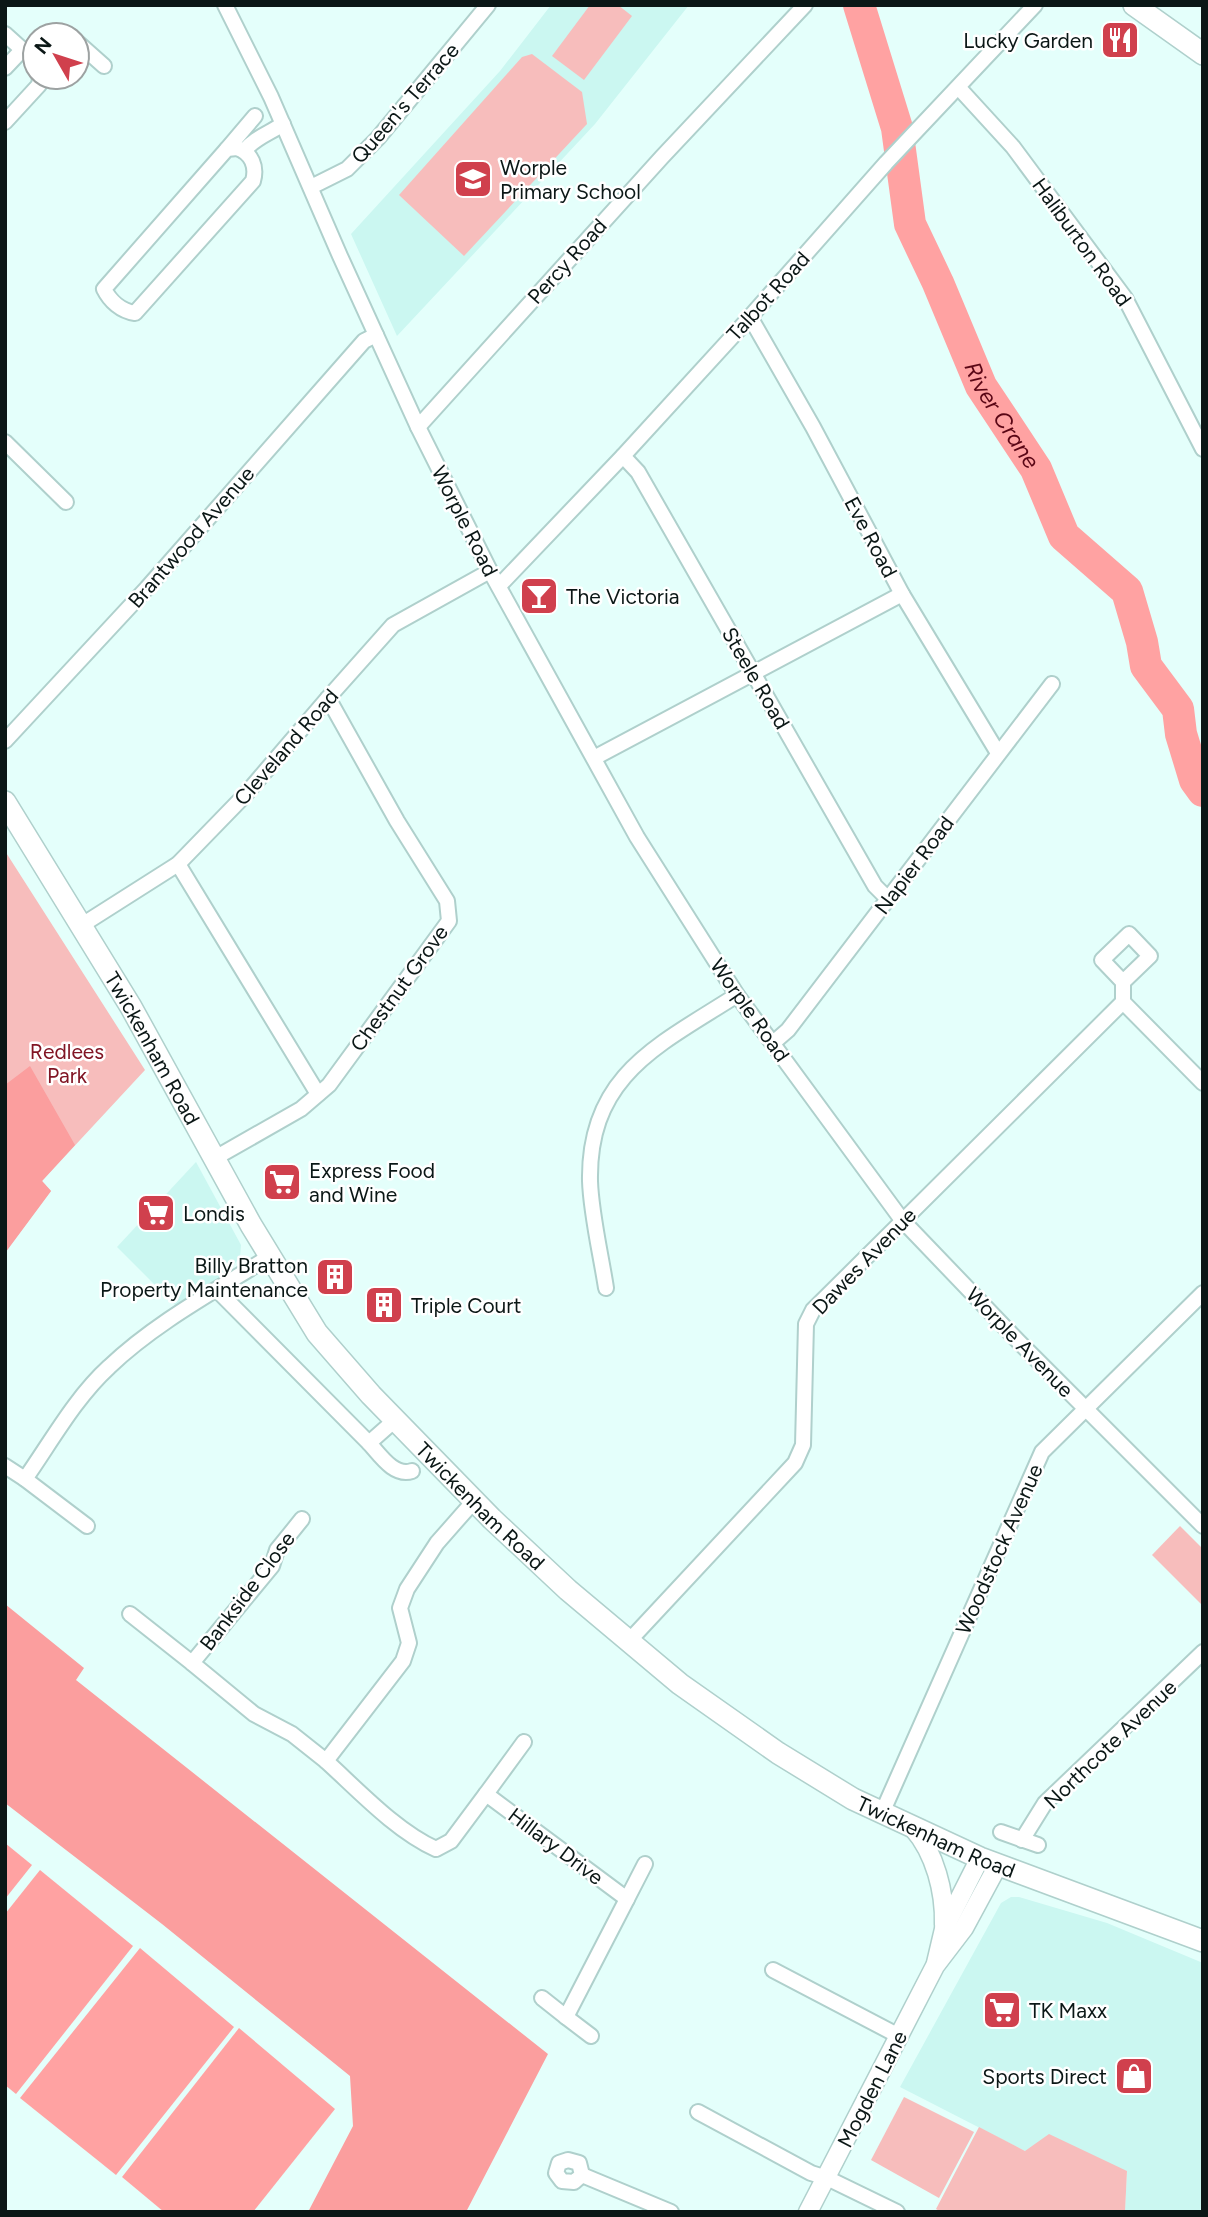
<svg xmlns="http://www.w3.org/2000/svg" width="1208" height="2217" viewBox="0 0 1208 2217" font-family="Figtree,sans-serif">
<style>
.built{fill:#cbf7f1}
.green{fill:#f7bdbc}
.forest{fill:#fb9e9e}
.water{fill:#ffa2a2}
.lines{fill:none;stroke-linecap:round;stroke-linejoin:round}
.river{stroke:#ffa2a2;stroke-width:32}
.minor-casing{stroke:#afd0cc;stroke-width:18}
.tertiary-casing{stroke:#afd0cc;stroke-width:21}
.primary-casing{stroke:#afd0cc;stroke-width:24}
.minor{stroke:#fff;stroke-width:14}
.tertiary{stroke:#fff;stroke-width:18}
.primary{stroke:#fff;stroke-width:21}
.labels{text-anchor:middle;dominant-baseline:central;stroke-width:5;stroke-linejoin:round;paint-order:stroke}
.poi-label{font-size:21px;fill:#0b1716;stroke:#fff;text-anchor:start}
.street-label{font-size:21px;fill:#0b1716;stroke:#fff}
.park-label{font-size:21px;fill:#811524;stroke:#fff}
.water-label{font-size:23px;font-style:italic;fill:#5a0615;stroke:#fff}
</style>
<rect width="100%" height="100%" fill="#e4fffb"/>
<g class="built">
<path d="M551,5H689L595,124L397,336L351,234L500,71Z"/>
<path d="M196,1162L241,1245L240,1257L232,1267L204,1289L175,1305L117,1247Z"/>
<path d="M1011,1897H1019L1107,1923L1203,1963V2212H1125L1127,2171L1025,2151L900,2087L1001,1903Z"/>
</g>
<g class="green">
<path d="M590,5H618L632,16L584,80L552,56Z"/>
<path d="M532,54L582,92L587,124L464,256L399,195L522,57Z"/>
<path d="M5,851L145,1070L42,1181L51,1191L5,1253Z"/>
<path d="M1180,1526L1203,1549V1606L1152,1555Z"/>
<path d="M904,2097L974,2132L939,2198L871,2160Z"/>
<path d="M979,2127L1025,2151L1049,2134L1127,2171L1125,2212H941L936,2209Z"/>
</g>
<g class="forest">
<path d="M30,1066L75,1145L42,1181L51,1191L5,1253V1085Z"/>
<path d="M5,1604L84,1668L76,1680L548,2054L466,2212H308L353,2126L350,2076L162,1924L5,1803Z"/>
</g>
<g class="water">
<path d="M5,1843L32,1865L5,1899Z"/>
<path d="M40,1870L133,1946L16,2094L5,2085V1914Z"/>
<path d="M140,1948L234,2027L116,2175L20,2098Z"/>
<path d="M239,2028L335,2109L253,2212H164L122,2177Z"/>
</g>
<g class="lines">
<path class="river" id="s1" d="M859,5L897,128L910,224L938,283L981,386L1036,469L1064,536L1127,591L1142,642L1146,666L1178,709L1181,734L1195,780L1203,791"/>
<defs>
<g id="minor">
<path d="M225,5L271,97L340,256L418,427L490,571L637,837L737,995L902,1220L1018,1341L1203,1526"/>
<path d="M5,34L35,61"/>
<path d="M68,35H69"/>
<path d="M77,42L104,66"/>
<path d="M5,68L22,50"/>
<path d="M959,88L1013,147L1125,298L1203,449"/>
<path d="M5,122L39,85L40,77"/>
<path d="M237,148C252,153 257,167 253,181L135,313C121,311 110,301 104,289L227,149Z"/>
<path d="M227,149L255,116"/>
<path d="M244,151C254,138 270,133 283,124"/>
<path d="M311,187L347,169L378,138L488,5"/>
<path d="M750,317L813,427L902,594L998,753"/>
<path d="M418,427L662,157L805,5"/>
<path d="M5,442L66,502"/>
<path d="M623,456L638,472L875,886L888,899"/>
<path d="M499,586L623,456L742,326L886,163L1035,5"/>
<path d="M5,741L147,588L364,341L376,335"/>
<path d="M594,758L902,594"/>
<path d="M178,864L318,1094"/>
<path d="M82,925L178,864L245,795L328,698L393,625L490,571"/>
<path d="M1123,1002L1203,1083"/>
<path d="M773,1043L788,1030L1052,684"/>
<path d="M215,1158L301,1109L329,1085L449,921L447,901L397,821L328,698"/>
<path d="M606,1288C601,1255 591,1214 590,1181C588,1075 659,1045 737,995"/>
<path d="M217,1290L369,1443L395,1420"/>
<path d="M369,1443C380,1455 394,1477 412,1471"/>
<path d="M5,1466L25,1479C51,1442 75,1398 109,1367C155,1323 215,1291 269,1257"/>
<path d="M25,1479L87,1526"/>
<path d="M302,1519L277,1550L272,1566L192,1663L254,1714L292,1734L326,1761L403,1661L409,1643L400,1608L407,1589L437,1543L474,1501"/>
<path d="M130,1614L192,1663"/>
<path d="M629,1641L795,1463L803,1445L806,1324L813,1310L1123,1002V982L1102,960L1129,934L1150,956L1123,982"/>
<path d="M326,1761C358,1790 396,1831 436,1849L451,1841L486,1794L627,1899L645,1864"/>
<path d="M486,1794L524,1742"/>
<path d="M882,1813L1042,1452L1203,1293"/>
<path d="M1001,1832L1038,1845"/>
<path d="M1022,1840L1045,1803L1203,1652"/>
<path d="M773,1970L899,2036"/>
<path d="M542,1998L566,2017L627,1899"/>
<path d="M566,2017L591,2036"/>
<path d="M698,2112L811,2173L827,2178L897,2212"/>
<path d="M568,2160L579,2163L582,2175L574,2182L562,2181L556,2173L559,2163Z"/>
<path d="M582,2175L671,2212"/>
</g>
<g id="tertiary">
<path d="M913,1828C935,1853 945,1892 944,1925"/>
<path d="M936,1963L944,1929L980,1858"/>
<path d="M808,2212L935,1966L964,1928L998,1865"/>
</g>
<g id="primary">
<path d="M1134,5L1203,54"/>
<path id="s2" d="M5,802L131,1007L251,1225L317,1333L371,1395L492,1519L568,1590L680,1684L778,1753L853,1799L980,1858L1203,1941"/>
</g>
</defs>
<use href="#minor" class="minor-casing"/>
<use href="#tertiary" class="tertiary-casing"/>
<use href="#primary" class="primary-casing"/>
<use href="#minor" class="minor"/>
<use href="#tertiary" class="tertiary"/>
<use href="#primary" class="primary"/>
</g>
<defs>
<symbol id="restaurant-square" viewBox="-11 -11 22 22"><rect x="-9" y="-9" width="18" height="18" rx="4" fill="#d0404d" stroke="#fff"/><path d="M-5-6h1v4h1v-4h1v4h1v-4h1v5L-1.5 .5V6h-2V.5L-5-1ZM5-6V6H3V1.5H1.5Q1.5-4 5-6Z" fill="#fff"/></symbol>
<symbol id="school-square" viewBox="-11 -11 22 22"><rect x="-9" y="-9" width="18" height="18" rx="4" fill="#d0404d" stroke="#fff"/><path d="M0-5L7-2L0 1L-7-2ZM-4 1L0 2.5L4 1V4Q0 6-4 4Z" fill="#fff"/></symbol>
<symbol id="bar-square" viewBox="-11 -11 22 22"><rect x="-9" y="-9" width="18" height="18" rx="4" fill="#d0404d" stroke="#fff"/><path d="M-6-5H6L.8 .8V4.5H3.5V6h-7V4.5H-.8V.8Z" fill="#fff"/></symbol>
<symbol id="supermarket-square" viewBox="-11 -11 22 22"><rect x="-9" y="-9" width="18" height="18" rx="4" fill="#d0404d" stroke="#fff"/><path d="M-6-5.5h2.5l.6 2H6L4.5 2H-2.5L-4.4-4H-6ZM-1.5 3.2a1.3 1.3 0 1 0 .1 0ZM3 3.2a1.3 1.3 0 1 0 .1 0Z" fill="#fff"/></symbol>
<symbol id="building-square" viewBox="-11 -11 22 22"><rect x="-9" y="-9" width="18" height="18" rx="4" fill="#d0404d" stroke="#fff"/><path d="M-4-6H4V6H1V3H-1V6H-4ZM-2.5-4.3h1.7v1.8h-1.7ZM.8-4.3h1.7v1.8H.8ZM-2.5-1h1.7V.8h-1.7ZM.8-1h1.7V.8H.8Z" fill="#fff"/></symbol>
<symbol id="shop-square" viewBox="-11 -11 22 22"><rect x="-9" y="-9" width="18" height="18" rx="4" fill="#d0404d" stroke="#fff"/><path d="M-5-2.5h2.3a2.7 3.5 0 0 1 5.4 0H5L5.5 6h-11ZM-1.5-2.5h3a1.5 2.3 0 0 0-3 0Z" fill="#fff"/></symbol>
</defs>
<g fill-rule="evenodd">
<use href="#restaurant-square" x="1098" y="18" width="44" height="44"/>
<use href="#school-square" x="451" y="157" width="44" height="44"/>
<use href="#bar-square" x="517" y="574" width="44" height="44"/>
<use href="#supermarket-square" x="260" y="1160" width="44" height="44"/>
<use href="#supermarket-square" x="134" y="1191" width="44" height="44"/>
<use href="#building-square" x="313" y="1255" width="44" height="44"/>
<use href="#building-square" x="362" y="1283" width="44" height="44"/>
<use href="#supermarket-square" x="980" y="1988" width="44" height="44"/>
<use href="#shop-square" x="1112" y="2054" width="44" height="44"/>
</g>
<g class="labels">
<g class="poi-label">
<text x="1093" y="40" text-anchor="end">Lucky Garden</text>
<text x="500" y="167">Worple<tspan x="500" dy="24">Primary School</tspan></text>
<text x="566" y="596">The Victoria</text>
<text x="309" y="1170">Express Food<tspan x="309" dy="24">and Wine</tspan></text>
<text x="183" y="1213">Londis</text>
<text x="308" y="1265" text-anchor="end">Billy Bratton<tspan x="308" dy="24">Property Maintenance</tspan></text>
<text x="411" y="1305">Triple Court</text>
<text x="1029" y="2010">TK Maxx</text>
<text x="1107" y="2076" text-anchor="end">Sports Direct</text>
</g>
<g class="street-label">
<text transform="translate(405 103) rotate(-49)">Queen's Terrace</text>
<text transform="translate(1082 242) rotate(54)">Haliburton Road</text>
<text transform="translate(567 261) rotate(-48)">Percy Road</text>
<text transform="translate(768 296) rotate(-48)">Talbot Road</text>
<text transform="translate(465 521) rotate(63)">Worple Road</text>
<text transform="translate(191 537) rotate(-49)">Brantwood Avenue</text>
<text transform="translate(871 537) rotate(62)">Eve Road</text>
<text transform="translate(756 678) rotate(60)">Steele Road</text>
<text transform="translate(286 747) rotate(-49)">Cleveland Road</text>
<text transform="translate(914 865) rotate(-53)">Napier Road</text>
<text transform="translate(399 988) rotate(-54)">Chestnut Grove</text>
<text transform="translate(750 1010) rotate(55)">Worple Road</text>
<text stroke="none"><textPath href="#s2" startOffset="287">Twickenham Road</textPath></text>
<text transform="translate(864 1261) rotate(-46)">Dawes Avenue</text>
<text transform="translate(1020 1342) rotate(46)">Worple Avenue</text>
<text stroke="none"><textPath href="#s2" startOffset="854">Twickenham Road</textPath></text>
<text transform="translate(999 1549) rotate(-66)">Woodstock Avenue</text>
<text transform="translate(247 1591) rotate(-53)">Bankside Close</text>
<text transform="translate(1110 1744) rotate(-44)">Northcote Avenue</text>
<text stroke="none"><textPath href="#s2" startOffset="1421">Twickenham Road</textPath></text>
<text transform="translate(556 1846) rotate(37)">Hillary Drive</text>
<text transform="translate(872 2089) rotate(-63)">Mogden Lane</text>
</g>
<g class="park-label">
<text x="67" y="1051">Redlees<tspan x="67" dy="24">Park</tspan></text>
</g>
<g class="water-label">
<text stroke="none"><textPath href="#s1" startOffset="438">River Crane</textPath></text>
</g>
</g>
<rect width="1208" height="2217" fill="none" stroke="#0b1716" stroke-width="14"/>
<g transform="translate(56 56) rotate(309)"><circle r="33" fill="#ffffff" stroke="#9da2a2" stroke-width="2"/>
<path d="M0-5L12 26L0 18L-12 26Z" fill="#d0404d"/>
<text y="-10" font-size="19" font-weight="bold" text-anchor="middle" fill="#0b1716">N</text>
</g>
</svg>
